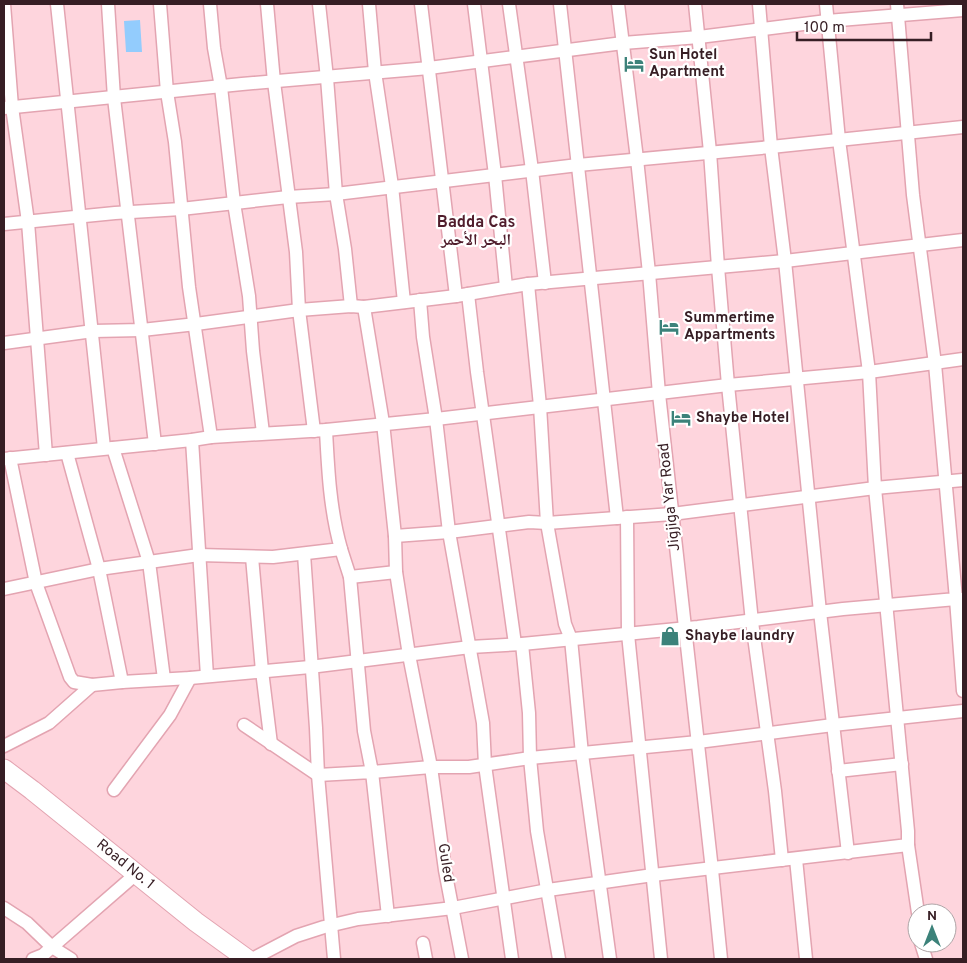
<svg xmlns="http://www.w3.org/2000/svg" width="967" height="963" viewBox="0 0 967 963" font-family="Overpass,'Noto Naskh Arabic',sans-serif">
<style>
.water{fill:#93ccfd}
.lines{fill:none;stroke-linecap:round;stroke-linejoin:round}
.minor-casing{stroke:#e3a4b1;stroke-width:15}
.highway-casing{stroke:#e3a4b1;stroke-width:21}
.minor{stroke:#fff;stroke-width:12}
.highway{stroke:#fff;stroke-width:19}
.labels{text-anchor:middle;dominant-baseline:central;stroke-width:4.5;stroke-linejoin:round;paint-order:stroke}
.poi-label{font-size:15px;font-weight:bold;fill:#361e24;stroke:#fff;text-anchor:start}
.street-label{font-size:15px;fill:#361e24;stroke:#fff}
.neighbourhood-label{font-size:16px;font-weight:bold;fill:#501d2c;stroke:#fff}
</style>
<rect width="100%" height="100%" fill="#fed5dd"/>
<path class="water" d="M140,20L142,52H126L124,21Z"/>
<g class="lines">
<defs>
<g id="minor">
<path d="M4,4L12,107L28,222L46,455"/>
<path d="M57,4L104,448"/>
<path d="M108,4L114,98L155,444"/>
<path d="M160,4L167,92L175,142L189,287L211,437"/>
<path d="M210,4L214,48L221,87L234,203L249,296L253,351L263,433"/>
<path d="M267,4L274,82L296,252L299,310L314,431"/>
<path d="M319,4L327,78L336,194L345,249L351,306"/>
<path d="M369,4L375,72L392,186L404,302"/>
<path d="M421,4L456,296"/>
<path d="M474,4L495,175L506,287"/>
<path d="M509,4L532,170L545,283"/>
<path d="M560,4L617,518"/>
<path d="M618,4L637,159L649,273L659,394L712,870L721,959"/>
<path d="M695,4L710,152L718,267L728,385L752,622L775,791L782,860"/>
<path d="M759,4L771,147L785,261L820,612L848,853"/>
<path d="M4,108L242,84L429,68L623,43L699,37L827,21L963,10"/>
<path d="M4,224L115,213L181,209L288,197L336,194L578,165L771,147L963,127"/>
<path d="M528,284L540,406L547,523L565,624L571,639L582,754L610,959"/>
<path d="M468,294L477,372L515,644"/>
<path d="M420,300L423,337L436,419L449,532L483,723L485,765L512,959"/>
<path d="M364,307L383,423L395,536L396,572L409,655L431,767L445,870L462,959"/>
<path d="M4,343L93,331L142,330L196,324L299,310L351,306L364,307L456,296L528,284L785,261L963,240"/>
<path d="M192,440L207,676"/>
<path d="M113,448L149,562L164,679"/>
<path d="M67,453L99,569L122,682"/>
<path d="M10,458L36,583L70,677L74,682L92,685L122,682L190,678L310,667L470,647L522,644L698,627L843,609L956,599L935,364L913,195L897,4"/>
<path d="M4,459L192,440L211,437L326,430L436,419L728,385L869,372L963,359"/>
<path d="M627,517L628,634L661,959"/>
<path d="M395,536L449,532L529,522L547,523L672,514L875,488L963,480"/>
<path d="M341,549L350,577L364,731L372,772L431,767H469L530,758L698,742L833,725L963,711"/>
<path d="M304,554L316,728L318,775L334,959"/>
<path d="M252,557L262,671L271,744"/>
<path d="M350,577L396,572"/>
<path d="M4,589L99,569L199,555L273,557L341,549C330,510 328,470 326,430"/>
<path d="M963,599H956L963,691"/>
<path d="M522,644L529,713L530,758L537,831L559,959"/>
<path d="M244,725L318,775L372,772L388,916"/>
<path d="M4,746L49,723L92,685"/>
<path d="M838,771L902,764"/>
<path d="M114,790L170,715L190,678"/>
<path d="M908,845L918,913"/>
<path d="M796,859L806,959"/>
<path d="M4,908L27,923L52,947L71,959"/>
<path d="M423,943L426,959"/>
<path d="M921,943L926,959"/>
<path d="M33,959L43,955L52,947L136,874"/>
<path d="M252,959L296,936L324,927L358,919L453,908L548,890L653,875L908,845V831L875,488L869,372L839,140L826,4"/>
</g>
<path id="highway" d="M4,769L32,790L196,922L247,959"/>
</defs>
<use href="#minor" class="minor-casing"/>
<use href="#highway" class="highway-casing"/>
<use href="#minor" class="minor"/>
<use href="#highway" class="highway"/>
</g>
<defs>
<symbol id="hotel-bare" viewBox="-9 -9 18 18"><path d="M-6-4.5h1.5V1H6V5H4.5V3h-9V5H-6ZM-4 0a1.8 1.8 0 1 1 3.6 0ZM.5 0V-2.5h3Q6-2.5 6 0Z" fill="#3c827a" stroke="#fff" stroke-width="2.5" paint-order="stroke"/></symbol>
<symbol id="shop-bare" viewBox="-9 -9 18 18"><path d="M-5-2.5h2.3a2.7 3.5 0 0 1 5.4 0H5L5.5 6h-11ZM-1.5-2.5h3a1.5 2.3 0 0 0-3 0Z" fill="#3c827a" stroke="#fff" stroke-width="2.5" paint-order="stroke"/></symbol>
</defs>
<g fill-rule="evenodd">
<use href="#hotel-bare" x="620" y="50" width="28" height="28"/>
<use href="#hotel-bare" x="655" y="313" width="28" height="28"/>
<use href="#hotel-bare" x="667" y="404" width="28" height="28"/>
<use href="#shop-bare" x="656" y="622" width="28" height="28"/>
</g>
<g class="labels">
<g class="poi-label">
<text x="649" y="55">Sun Hotel<tspan x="649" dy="17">Apartment</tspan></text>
<text x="684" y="318">Summertime<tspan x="684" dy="17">Appartments</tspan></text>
<text x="696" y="418">Shaybe Hotel</text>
<text x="685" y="636">Shaybe laundry</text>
</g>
<g class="street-label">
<text transform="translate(670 497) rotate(-96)">Jigjiga Yar Road</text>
<text transform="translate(445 863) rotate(81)">Guled</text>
<text transform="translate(125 865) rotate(39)">Road No. 1</text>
</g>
<g class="neighbourhood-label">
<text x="476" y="223">Badda Cas<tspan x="476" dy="18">البحر الأحمر</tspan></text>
</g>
</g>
<rect width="967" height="963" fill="none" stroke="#361e24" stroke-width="10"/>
<g transform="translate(932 928)"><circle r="24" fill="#ffffff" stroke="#afa5a7"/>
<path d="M0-4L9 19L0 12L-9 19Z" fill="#3c827a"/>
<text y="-8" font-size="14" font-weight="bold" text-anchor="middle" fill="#361e24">N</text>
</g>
<path d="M797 32v8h134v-8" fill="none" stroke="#361e24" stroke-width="2.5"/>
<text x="804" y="32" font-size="15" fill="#361e24" stroke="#ffffff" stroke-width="4" paint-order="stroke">100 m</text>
</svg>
